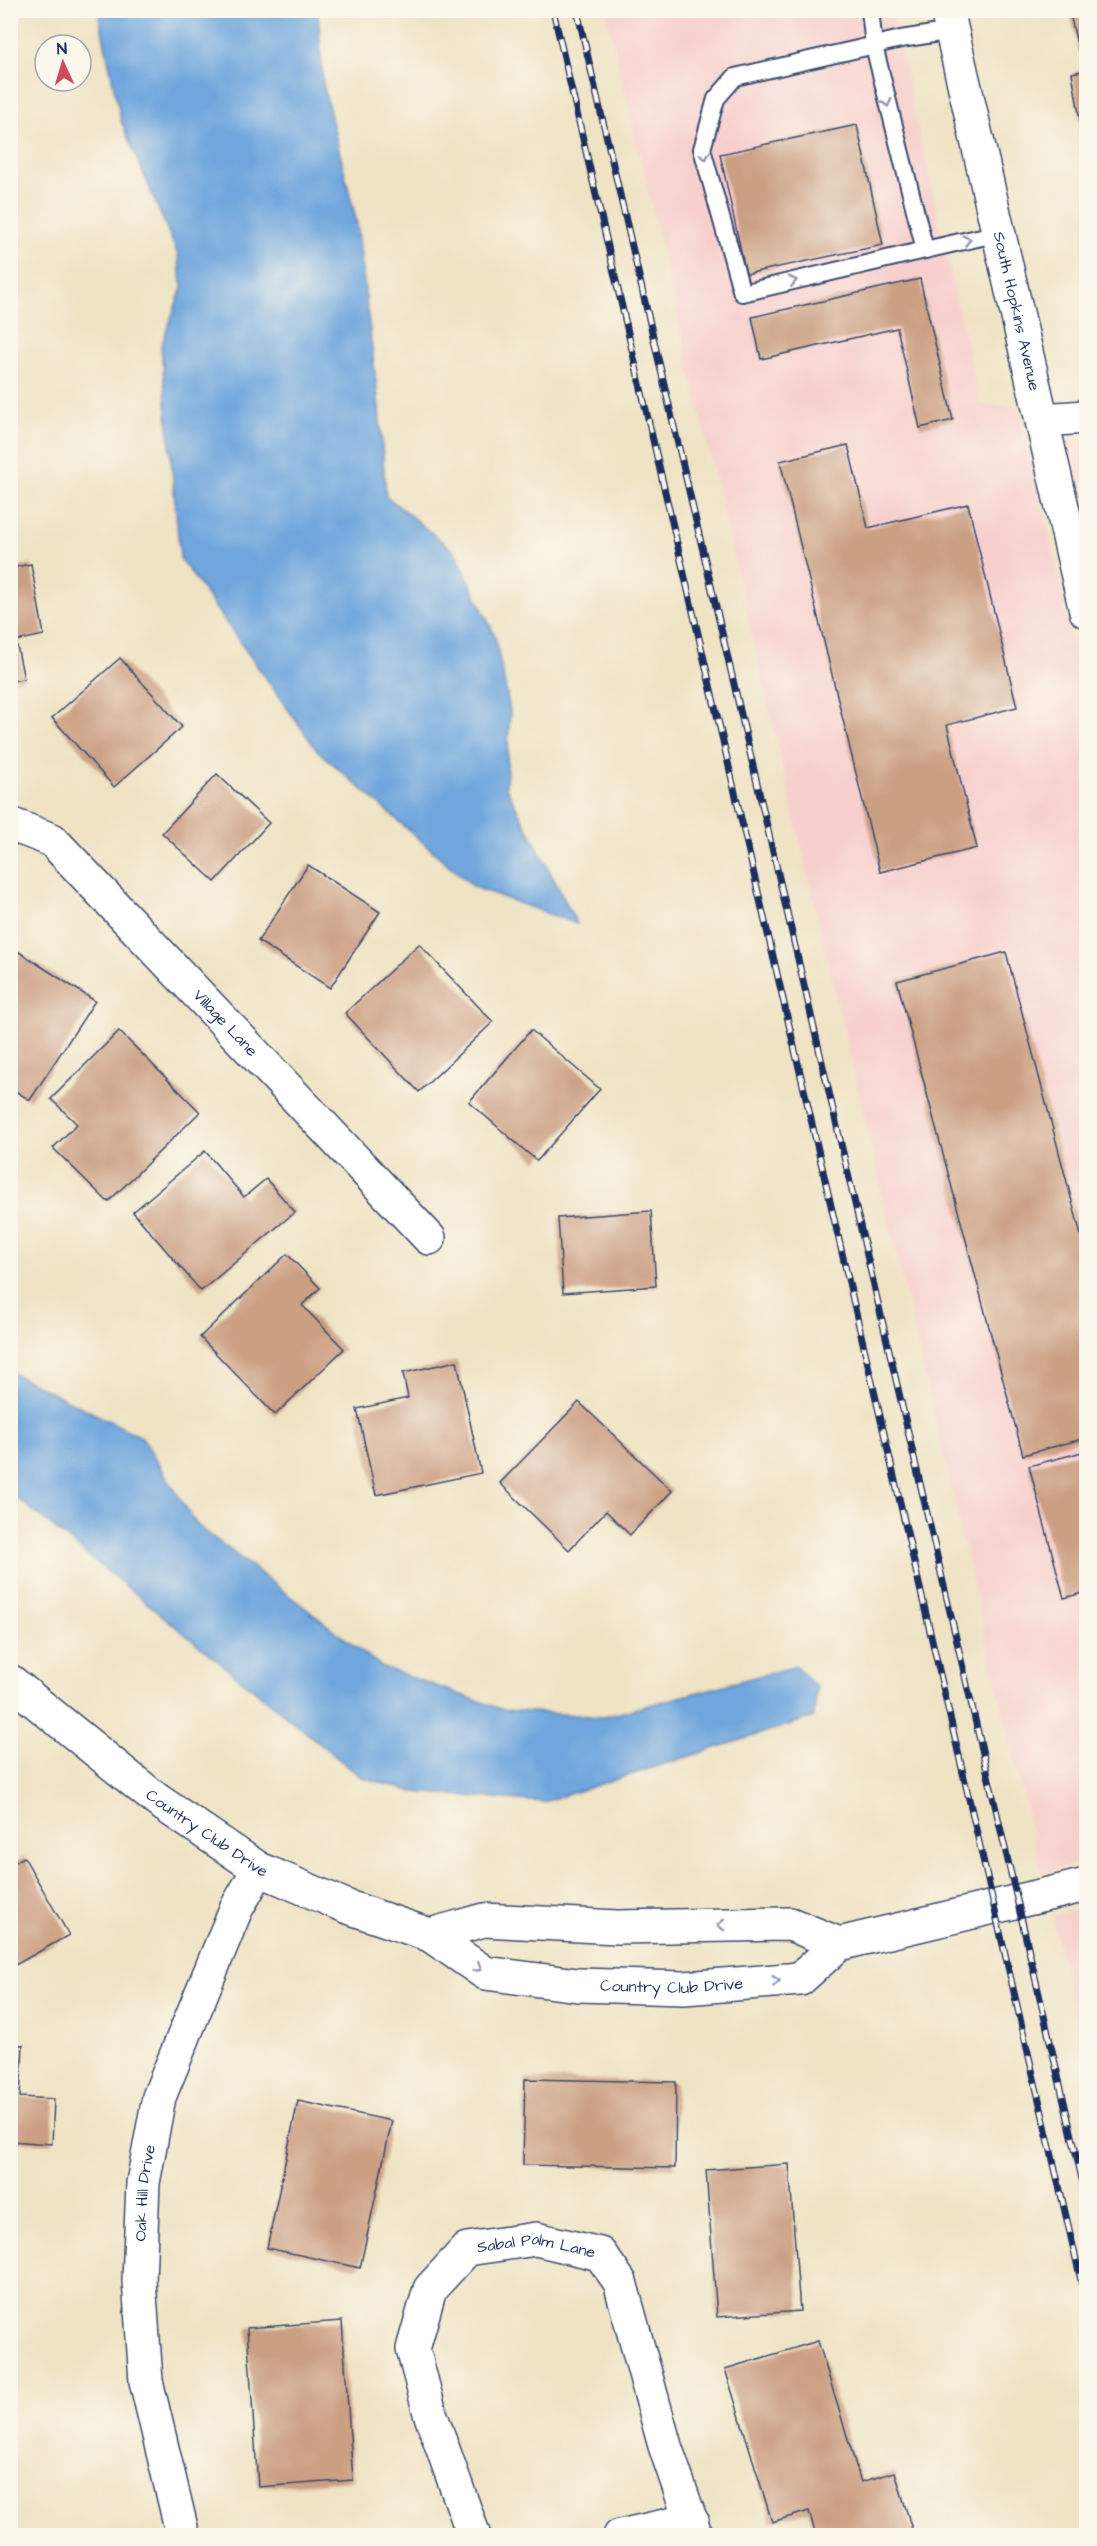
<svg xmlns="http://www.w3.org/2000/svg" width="1097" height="2546" viewBox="0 0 1097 2546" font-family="'Architects Daughter',sans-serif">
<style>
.built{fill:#f7d0ce}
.water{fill:#6ea6dd;stroke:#446a9e;stroke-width:1.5}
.building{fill:#cb9f82}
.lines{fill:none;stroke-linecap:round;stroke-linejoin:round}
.service-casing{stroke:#3b4a6d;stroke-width:20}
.minor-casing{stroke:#3b4a6d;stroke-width:36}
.tertiary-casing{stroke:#3b4a6d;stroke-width:36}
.service{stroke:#fff;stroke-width:16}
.minor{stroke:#fff;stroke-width:33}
.tertiary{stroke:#fff;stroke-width:33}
.rail-casing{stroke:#1b2f5e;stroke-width:7}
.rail{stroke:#fbf7ec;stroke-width:4.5;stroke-dasharray:14;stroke-linecap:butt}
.oneway{stroke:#8d97ae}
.labels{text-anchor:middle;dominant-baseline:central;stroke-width:4.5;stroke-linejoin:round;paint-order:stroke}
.street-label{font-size:16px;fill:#1b2f5e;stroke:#fbf7ec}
</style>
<rect width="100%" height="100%" fill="#fbf7ec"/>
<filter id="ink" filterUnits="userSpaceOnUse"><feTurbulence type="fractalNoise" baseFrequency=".0167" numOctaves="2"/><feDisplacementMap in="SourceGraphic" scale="12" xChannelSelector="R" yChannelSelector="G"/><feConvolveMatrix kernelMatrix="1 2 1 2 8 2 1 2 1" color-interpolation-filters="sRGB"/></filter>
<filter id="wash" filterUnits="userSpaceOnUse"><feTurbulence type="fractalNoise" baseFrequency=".008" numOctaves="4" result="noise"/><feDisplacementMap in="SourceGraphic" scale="24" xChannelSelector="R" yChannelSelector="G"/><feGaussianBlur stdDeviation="1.35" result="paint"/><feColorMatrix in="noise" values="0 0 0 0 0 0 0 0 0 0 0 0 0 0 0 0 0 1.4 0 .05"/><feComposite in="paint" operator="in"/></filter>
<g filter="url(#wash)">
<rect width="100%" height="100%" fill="#efe3c4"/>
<g class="built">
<path d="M606,11H892L980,405L1019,406L1024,442H1028L1086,698V1862L1041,1873Z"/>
<path d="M1086,439V525L1067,440Z"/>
<path d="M1086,1907V2066L1052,1916Z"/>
</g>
<g class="water">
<path d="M98,11H318L323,84L357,224L379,407L386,496L456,553L495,636L510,710L506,787L577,924L474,887L317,750L180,558L161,346L182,288L178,255L121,121Z"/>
<path d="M10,1372L142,1437L196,1524L382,1667L504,1710L604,1717L796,1666L816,1688L814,1717L544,1802L414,1792L361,1777L11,1493Z"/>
</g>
<g id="blocks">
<g class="building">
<path d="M1069,10H1086V50L1079,52Z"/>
<path d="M1086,70V149H1085L1072,73Z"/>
<path d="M857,125L883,245L746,274L720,154Z"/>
<path d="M10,145L17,200H10Z"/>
<path d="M920,279L953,420L920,428L897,328L761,359L752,317Z"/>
<path d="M848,445L868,528L968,504L1017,707L947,725L977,848L880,872L780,461Z"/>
<path d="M31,564L44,635L16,641L24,679L10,681V568Z"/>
<path d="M120,658L182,727L114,787L52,718Z"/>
<path d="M217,774L269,823L215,882L162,833Z"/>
<path d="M308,865L380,912L330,988L258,941Z"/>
<path d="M419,944L493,1022L419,1092L345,1013Z"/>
<path d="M16,950L95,1001L30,1100L10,1088V958Z"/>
<path d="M1006,952L1086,1254V1438L1023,1455L897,981Z"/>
<path d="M531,1030L600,1089L537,1161L469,1102Z"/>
<path d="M119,1031L200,1112L108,1202L53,1148L77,1124L51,1099Z"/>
<path d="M205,1151L244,1197L266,1179L295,1212L201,1291L133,1212Z"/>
<path d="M651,1211L656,1286L563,1293L558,1218Z"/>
<path d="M287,1254L320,1288L302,1305L344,1349L275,1415L200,1337Z"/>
<path d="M457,1361L481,1473L376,1495L357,1409L408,1398L403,1373Z"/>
<path d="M579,1402L672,1491L630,1535L606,1511L569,1550L500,1483Z"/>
<path d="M1086,1451V1592L1064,1598L1029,1466Z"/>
<path d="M24,1857L69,1935L10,1968V1865Z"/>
<path d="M10,2044L23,2045L20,2097L54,2099L52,2144L10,2141Z"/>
<path d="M525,2079L676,2082L675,2168L523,2165Z"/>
<path d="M298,2101L392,2121L360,2268L267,2248Z"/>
<path d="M789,2164L800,2311L717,2317L706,2170Z"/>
<path d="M342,2321L353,2480L258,2487L247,2328Z"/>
<path d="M818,2341L861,2482L895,2472L914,2536H816L809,2511L772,2522L725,2369Z"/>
</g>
</g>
</g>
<g filter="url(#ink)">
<use href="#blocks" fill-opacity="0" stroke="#3b4a6d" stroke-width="1.5"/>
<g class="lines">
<defs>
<g id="service">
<path d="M870,10L874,46L925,250L999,233"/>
<path d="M925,250L742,293L702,149L716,99L735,77L901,39L952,31"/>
</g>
<g id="minor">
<path d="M1042,420L1086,417"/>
<path id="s1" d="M10,824L52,840L429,1238"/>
<path id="s2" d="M183,2536L146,2381L139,2280L143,2183L159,2097L236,1909L259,1869"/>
<path id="s3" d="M474,2536L430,2413L413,2349L430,2289L467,2249L536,2239L600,2254L620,2282L665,2446L696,2536"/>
<path d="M620,2536L691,2520"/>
</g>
<g id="tertiary">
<path id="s4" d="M947,10L1086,611"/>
<path id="s5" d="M10,1681L157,1800L259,1869L348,1907L430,1935L485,1973L578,1985L684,1988L800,1979L839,1944L1086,1885"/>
<path d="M430,1935L484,1920L617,1927L790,1924L839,1944"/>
</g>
</defs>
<use href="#service" class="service-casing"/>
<use href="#minor" class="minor-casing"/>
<use href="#tertiary" class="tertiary-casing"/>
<use href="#service" class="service"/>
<use href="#minor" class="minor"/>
<use href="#tertiary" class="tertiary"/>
<defs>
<g id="rail">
<path d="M553,10L1086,2302"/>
<path d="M577,10L1086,2196"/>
</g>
</defs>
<use href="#rail" class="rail-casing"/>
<use href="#rail" class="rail"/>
</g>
<defs><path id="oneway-chevron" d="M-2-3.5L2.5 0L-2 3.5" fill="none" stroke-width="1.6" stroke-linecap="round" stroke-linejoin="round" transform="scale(1.5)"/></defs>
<g class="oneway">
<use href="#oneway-chevron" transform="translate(887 103) rotate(76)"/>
<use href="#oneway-chevron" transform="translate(705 156) rotate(79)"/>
<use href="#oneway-chevron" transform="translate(967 240) rotate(-13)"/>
<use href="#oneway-chevron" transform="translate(793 281) rotate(-13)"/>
<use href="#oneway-chevron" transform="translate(721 1925) rotate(179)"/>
<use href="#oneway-chevron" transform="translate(478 1968) rotate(32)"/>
<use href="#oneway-chevron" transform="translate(776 1981) rotate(-4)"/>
</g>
</g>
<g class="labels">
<g class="street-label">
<text stroke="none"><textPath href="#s4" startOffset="309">South Hopkins Avenue</textPath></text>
<text stroke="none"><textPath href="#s1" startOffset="297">Village Lane</textPath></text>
<text stroke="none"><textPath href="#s5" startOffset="249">Country Club Drive</textPath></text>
<text stroke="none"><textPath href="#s5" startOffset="750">Country Club Drive</textPath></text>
<text stroke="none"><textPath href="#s2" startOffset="348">Oak Hill Drive</textPath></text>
<text stroke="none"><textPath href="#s3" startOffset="384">Sabal Palm Lane</textPath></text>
</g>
</g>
<rect width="1097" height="2546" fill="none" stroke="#fbf7ec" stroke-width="36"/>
<g transform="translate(63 63) rotate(356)"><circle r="28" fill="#fbf7ec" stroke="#a1a7b3" stroke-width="1.5"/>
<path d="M0-4.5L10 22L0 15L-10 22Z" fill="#d1495b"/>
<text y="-9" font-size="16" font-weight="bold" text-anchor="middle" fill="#1b2f5e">N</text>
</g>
</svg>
